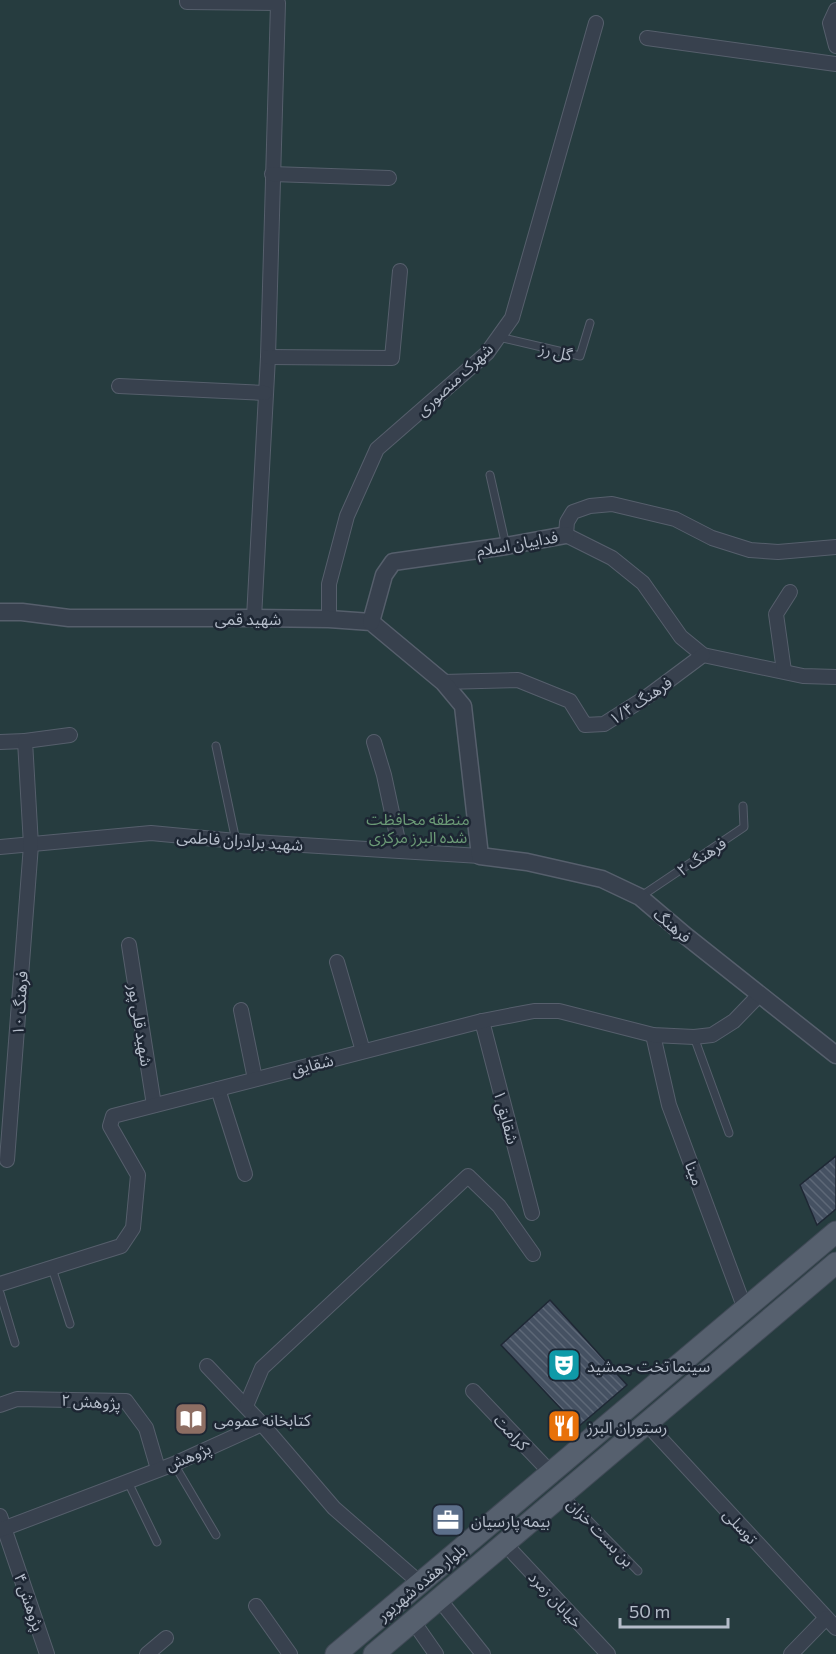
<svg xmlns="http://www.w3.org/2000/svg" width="836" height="1654" viewBox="0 0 836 1654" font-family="Commissioner,'Noto Sans Arabic',sans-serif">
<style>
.green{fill:#263c3f}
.building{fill:url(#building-back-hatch);stroke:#1f2835;stroke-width:1.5}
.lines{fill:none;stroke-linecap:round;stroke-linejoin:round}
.service-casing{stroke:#565f6c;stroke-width:9}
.minor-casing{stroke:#565f6c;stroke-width:16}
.tertiary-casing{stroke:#565f6c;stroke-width:19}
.primary-casing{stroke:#414a57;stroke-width:23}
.service{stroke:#38414e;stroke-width:7}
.minor{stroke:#38414e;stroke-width:14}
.tertiary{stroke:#38414e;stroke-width:16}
.primary{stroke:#56606e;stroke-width:21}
.labels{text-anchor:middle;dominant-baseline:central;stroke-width:5;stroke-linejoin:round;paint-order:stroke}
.street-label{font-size:16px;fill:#b4bcc9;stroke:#1d2633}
.park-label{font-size:16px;fill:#6b9a76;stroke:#1d2633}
.poi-label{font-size:16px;fill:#b4bcc9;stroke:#1d2633;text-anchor:start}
</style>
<defs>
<pattern id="building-back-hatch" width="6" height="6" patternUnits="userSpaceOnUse" patternTransform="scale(1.5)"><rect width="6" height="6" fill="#455162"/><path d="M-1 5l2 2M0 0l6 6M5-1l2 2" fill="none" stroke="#5d6877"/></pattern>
</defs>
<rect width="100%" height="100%" fill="#242f3e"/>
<rect class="green" x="0" y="0" width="836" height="1654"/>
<g class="building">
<path d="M836,1156V1209L817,1225L800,1185Z"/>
<path d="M550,1300L627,1385L578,1427L501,1345Z"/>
</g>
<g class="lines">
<defs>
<g id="service">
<path d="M499,337L580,356L590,323"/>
<path d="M490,475L506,546"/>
<path d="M216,746L236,841"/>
<path d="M640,897L744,827L743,806"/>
<path d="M694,1037L729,1133"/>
<path d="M52,1268L70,1324"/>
<path d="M0,1293L15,1343"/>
<path d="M174,1464L216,1535"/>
<path d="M128,1482L157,1542"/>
<path d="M565,1496L638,1571"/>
</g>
<g id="minor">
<path d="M187,0V2L278,3L268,357L254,618"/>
<path d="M836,10L830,23L836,46"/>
<path d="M647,38L836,64"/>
<path d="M272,174L389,178"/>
<path d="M268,357L392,358L400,271"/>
<path d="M119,386L265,393"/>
<path d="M836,547L778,552L750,550L712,538L675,519L612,504L590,506L573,512L567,522L566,535L612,558L643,583L681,637L703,655L803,676L836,677"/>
<path d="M329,619V584L347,516L377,449L487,353L512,318L596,23"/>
<path d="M784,671L776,614L790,592"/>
<path d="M443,682L518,680L570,701L585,725L604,724L648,696L703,655"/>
<path d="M0,742L25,741"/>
<path d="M374,742L384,775L400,850"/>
<path d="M0,847L151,833L236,841L480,856"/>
<path d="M129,945L154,1105"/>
<path d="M337,962L363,1051"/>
<path d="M241,1010L255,1079"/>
<path d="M482,1021L532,1213"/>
<path d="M653,1035L669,1105L745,1309"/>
<path d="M218,1089L245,1174"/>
<path d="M7,1160L31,845L25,741L70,735"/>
<path d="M0,1284L121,1246L133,1228L138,1175L110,1126L113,1116L482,1021L534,1011H559L653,1035L694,1037L712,1035L734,1021L760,994"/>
<path d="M207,1366L262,1424L334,1508L420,1583"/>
<path d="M473,1391L551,1473"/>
<path d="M0,1405L17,1399L126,1401L146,1428L158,1469"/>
<path d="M246,1406L262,1368L468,1176L499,1206L533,1254"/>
<path d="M647,1424L836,1628"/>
<path d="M0,1516L47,1654"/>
<path d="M0,1530L174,1464L262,1424"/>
<path d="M505,1544L608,1654"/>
<path d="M439,1599L483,1654"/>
<path d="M256,1606L290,1654"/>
<path d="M413,1621L436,1654"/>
<path d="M147,1654L166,1638"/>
<path d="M791,1654L826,1618"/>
</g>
<g id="tertiary">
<path d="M0,612H22L69,618H254L329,619L371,622L443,682L463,706L480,856L527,862L602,879L640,897L686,936L836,1055"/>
<path d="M371,622L384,575L393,562L506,546L566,535"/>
</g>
<g id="primary">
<path d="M336,1654L836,1232"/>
<path d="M374,1654L836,1263"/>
</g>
</defs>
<use href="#service" class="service-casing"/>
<use href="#minor" class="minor-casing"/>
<use href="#tertiary" class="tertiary-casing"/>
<use href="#primary" class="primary-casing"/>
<use href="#service" class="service"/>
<use href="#minor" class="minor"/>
<use href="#tertiary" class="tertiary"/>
<use href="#primary" class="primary"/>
</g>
<defs>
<symbol id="theatre-square" viewBox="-11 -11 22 22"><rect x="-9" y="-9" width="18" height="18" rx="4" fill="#0f9aa8" stroke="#1d2633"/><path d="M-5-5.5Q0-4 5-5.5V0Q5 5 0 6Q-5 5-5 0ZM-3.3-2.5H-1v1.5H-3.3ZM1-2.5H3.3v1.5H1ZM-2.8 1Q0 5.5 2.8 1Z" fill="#fff"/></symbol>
<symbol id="library-square" viewBox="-11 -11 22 22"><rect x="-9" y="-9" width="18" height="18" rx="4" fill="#8d6e63" stroke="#1d2633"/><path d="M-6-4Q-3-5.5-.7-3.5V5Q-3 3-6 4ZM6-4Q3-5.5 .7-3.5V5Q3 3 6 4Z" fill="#fff"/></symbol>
<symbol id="restaurant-square" viewBox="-11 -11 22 22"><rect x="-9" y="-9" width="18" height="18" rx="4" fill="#e8710a" stroke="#1d2633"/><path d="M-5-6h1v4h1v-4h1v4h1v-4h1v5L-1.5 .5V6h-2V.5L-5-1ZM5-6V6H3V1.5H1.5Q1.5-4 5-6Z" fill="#fff"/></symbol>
<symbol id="office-square" viewBox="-11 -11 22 22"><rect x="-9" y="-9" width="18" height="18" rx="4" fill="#5c6f8a" stroke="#1d2633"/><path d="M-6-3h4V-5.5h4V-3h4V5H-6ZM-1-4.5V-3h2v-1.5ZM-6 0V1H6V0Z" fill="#fff"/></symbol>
</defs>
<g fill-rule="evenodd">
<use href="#theatre-square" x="545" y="1346" width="38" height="38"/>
<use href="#library-square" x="172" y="1400" width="38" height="38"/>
<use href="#restaurant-square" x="545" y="1407" width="38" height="38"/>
<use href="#office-square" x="429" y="1501" width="38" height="38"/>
</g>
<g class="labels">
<g class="street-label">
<text transform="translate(556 351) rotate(13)">گل رز</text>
<text transform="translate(454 379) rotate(-43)">شهرک منصوری</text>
<text transform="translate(517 543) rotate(-10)">فداییان اسلام</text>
<text x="248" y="618">شهید قمی</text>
<text transform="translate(640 700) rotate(-34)">فرهنگ ۱/۴</text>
<text transform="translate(240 840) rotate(4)">شهید برادران فاطمی</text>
<text transform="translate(701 856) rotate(-34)">فرهنگ ۲</text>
<text transform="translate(673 925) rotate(40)">فرهنگ</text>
<text transform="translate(19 1003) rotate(-86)">فرهنگ ۱۰</text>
<text transform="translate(141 1025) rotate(81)">شهید قلی پور</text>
<text transform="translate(312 1064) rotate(-14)">شقایق</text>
<text transform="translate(507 1117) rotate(75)">شقایق ۱</text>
<text transform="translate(695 1173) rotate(69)">مینا</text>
<text transform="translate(91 1401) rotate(4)">پژوهش ۲</text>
<text transform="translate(512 1432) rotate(47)">کرامت</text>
<text transform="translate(188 1456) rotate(-23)">پژوهش</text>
<text transform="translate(741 1526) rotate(47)">توسلی</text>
<text transform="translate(601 1532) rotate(46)">بن بست خزان</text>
<text transform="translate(421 1582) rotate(-40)">بلوار هفده شهریور</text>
<text transform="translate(556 1599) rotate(47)">خیابان زمرد</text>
<text transform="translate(30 1602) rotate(71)">پژوهش ۴</text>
</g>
<g class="park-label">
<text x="418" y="818">منطقه محافظت<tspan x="418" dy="18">شده البرز مرکزی</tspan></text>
</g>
<g class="poi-label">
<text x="587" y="1365">سینما تخت جمشید</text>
<text x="214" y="1419">کتابخانه عمومی</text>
<text x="587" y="1426">رستوران البرز</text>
<text x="471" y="1520">بیمه پارسیان</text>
</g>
</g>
<path d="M620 1618v9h108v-9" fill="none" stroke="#b4bcc9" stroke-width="3"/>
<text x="629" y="1618" font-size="18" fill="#b4bcc9" stroke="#1d2633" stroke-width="4.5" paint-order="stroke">50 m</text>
</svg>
